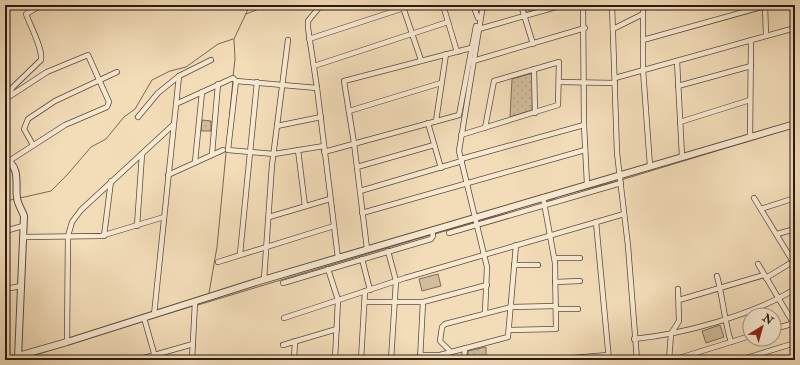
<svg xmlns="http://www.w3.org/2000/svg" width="800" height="365" viewBox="0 0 800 365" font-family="'IM FELL Double Pica',serif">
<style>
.grass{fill:#d1bc9d;stroke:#7d6b58}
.park{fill:url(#park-dots);stroke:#7d6b58}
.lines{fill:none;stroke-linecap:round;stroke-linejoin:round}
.stream{stroke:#796755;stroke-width:1}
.minor-casing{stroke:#5c4b3c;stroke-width:6}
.tertiary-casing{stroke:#5c4b3c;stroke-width:8}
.minor{stroke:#f7e9d2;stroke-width:4.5}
.tertiary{stroke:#f7e9d2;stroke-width:6}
</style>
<defs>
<pattern id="park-dots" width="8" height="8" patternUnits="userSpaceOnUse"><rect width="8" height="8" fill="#d1bc9d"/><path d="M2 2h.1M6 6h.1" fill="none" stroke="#b3a186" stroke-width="1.8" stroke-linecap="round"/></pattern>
</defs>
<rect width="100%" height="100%" fill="#f3ddb9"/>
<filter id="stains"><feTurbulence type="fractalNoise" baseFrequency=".005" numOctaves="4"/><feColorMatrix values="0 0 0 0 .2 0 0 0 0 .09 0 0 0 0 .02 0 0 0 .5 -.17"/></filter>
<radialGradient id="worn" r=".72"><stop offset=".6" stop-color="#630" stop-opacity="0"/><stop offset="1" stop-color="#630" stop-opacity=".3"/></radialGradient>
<g class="grass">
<path d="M438,274L441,286L422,291L419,279Z"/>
<path d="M720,325L724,337L706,343L702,331Z"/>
</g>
<g class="park">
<path d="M524,5H552L526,13Z"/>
<path d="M533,73L532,110L510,117L512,79Z"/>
<path d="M202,120L211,121V131H201Z"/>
<path d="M486,347V360H468V351Z"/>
</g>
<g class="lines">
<g class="stream">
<path d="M246,14L269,5"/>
<path d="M233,77L235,59L234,39L250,5"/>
<path d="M621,180L795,127"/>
<path d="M20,198L51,191L67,175L91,147L106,139L124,117L135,109L152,80L170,71L186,67L218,44L233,39"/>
<path d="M5,202L14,199"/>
<path d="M547,202L559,196L618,181"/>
<path d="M477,221L521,210"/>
<path d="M435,234L474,222"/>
<path d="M209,293L217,247L233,80"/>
<path d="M198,305L430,235"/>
<path d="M146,320L193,306"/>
<path d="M70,344L143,321"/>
<path d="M20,360L67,345"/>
</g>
<defs>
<g id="minor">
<path d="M321,5L308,21V28L317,88L338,258"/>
<path d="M443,5L457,52"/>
<path d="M473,5L478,18"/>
<path d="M483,5L459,151L487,267L485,313"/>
<path d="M521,5L533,44"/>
<path d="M583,5L584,125L587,184"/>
<path d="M612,5L617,153L628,246L637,360"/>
<path d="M643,5V70L650,166"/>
<path d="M765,5L766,36"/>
<path d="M403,7L421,60"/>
<path d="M643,8L654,5"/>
<path d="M5,26L7,24"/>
<path d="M479,29L563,5"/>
<path d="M613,29L643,14"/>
<path d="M309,39L413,5"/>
<path d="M643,40L765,6"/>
<path d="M473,61L585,28"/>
<path d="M677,61L682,156"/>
<path d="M314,66L448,22"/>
<path d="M534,69L535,113"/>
<path d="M615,78L795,28"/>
<path d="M236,81L228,150L274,154L324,146"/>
<path d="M559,82L615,83"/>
<path d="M678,86L751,66"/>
<path d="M5,101L13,87L41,60C43,49 30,25 26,14L42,5"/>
<path d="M176,104L233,78L236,81L317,88"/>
<path d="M349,111L441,83"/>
<path d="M138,117L158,93L179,76L211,60"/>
<path d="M436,121L446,54"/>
<path d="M680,122L750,100"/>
<path d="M428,123L441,168"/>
<path d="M277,126L321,117"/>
<path d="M461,135L558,105L559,62L494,81L485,128"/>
<path d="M750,137L751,40"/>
<path d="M33,145L24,129L28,119L55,101L117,72"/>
<path d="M298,150L305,206"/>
<path d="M5,152L9,161L65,125L107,107L109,102L88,55L47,72L7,98"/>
<path d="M324,152L459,115L476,26"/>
<path d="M212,154L218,84"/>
<path d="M461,159L584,125"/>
<path d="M195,162L202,92"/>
<path d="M357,167L434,145"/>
<path d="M168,175L223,150"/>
<path d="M360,191L462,161"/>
<path d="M754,198L795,265"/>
<path d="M761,209L795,198"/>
<path d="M362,213L585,150"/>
<path d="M269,217L330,199"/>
<path d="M596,222L609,360"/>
<path d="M137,226L142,154"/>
<path d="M5,231L23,226"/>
<path d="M449,233L621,183"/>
<path d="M777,234L795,229"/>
<path d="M104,236L111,181"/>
<path d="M23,237L101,236L164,217"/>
<path d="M367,249L354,143L344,81L471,48"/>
<path d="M388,251L396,281L391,360"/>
<path d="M240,254L257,82"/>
<path d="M555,258H580"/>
<path d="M362,259L370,290"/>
<path d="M218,262L334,226"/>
<path d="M758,264L795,326"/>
<path d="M514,265H538"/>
<path d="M328,269L338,300L335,360"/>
<path d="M717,276C723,298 724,320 731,342"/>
<path d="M766,278L789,264"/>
<path d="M264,279L272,165L288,40"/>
<path d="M555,282L580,281"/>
<path d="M283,283L431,239L433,236L432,230"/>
<path d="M5,289L21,286"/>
<path d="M679,300L764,275"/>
<path d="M365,302H423L487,285"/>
<path d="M556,309H578"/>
<path d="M154,315L179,76"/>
<path d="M144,318L156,360"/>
<path d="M284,318L405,278L624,214"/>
<path d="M774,329L795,323"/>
<path d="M509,330L556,329L555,263L543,197"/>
<path d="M634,339C684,334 753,315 795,289"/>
<path d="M67,342L68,236L72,222L81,210L173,125"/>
<path d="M283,345L337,329"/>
<path d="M451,352L440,341L442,327L445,324L511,307L556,306"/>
<path d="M420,355H440L508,337L516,245"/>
<path d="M5,360L18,356"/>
<path d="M137,360L193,344"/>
<path d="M192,360L195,302"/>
<path d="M294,360L295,341"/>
<path d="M361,360L365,291"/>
<path d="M420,360L423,302"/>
<path d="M464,360L465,348"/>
<path d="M549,360L608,355"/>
<path d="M669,360L671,334L679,321L678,289"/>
<path d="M673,360L750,336"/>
<path d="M740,360L795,343"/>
</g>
<g id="tertiary">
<path d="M5,159C21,167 15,184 17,198C18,205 22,210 24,216L18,358"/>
<path d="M18,356L67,342L256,282L795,124"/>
</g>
</defs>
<use href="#minor" class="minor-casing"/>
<use href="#tertiary" class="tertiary-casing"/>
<use href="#minor" class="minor"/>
<use href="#tertiary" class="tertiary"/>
</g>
<rect width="800" height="365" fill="none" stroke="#f3ddb9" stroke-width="20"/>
<rect x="6" y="6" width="788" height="353" fill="none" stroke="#291a13" stroke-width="2"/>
<rect x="10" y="10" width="780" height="345" fill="none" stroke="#291a13"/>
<g transform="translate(762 327) rotate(37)"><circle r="19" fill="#f7e9d2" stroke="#a59686"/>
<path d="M0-3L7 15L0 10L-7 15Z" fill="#8f2418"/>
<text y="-6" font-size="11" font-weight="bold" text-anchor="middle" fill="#291a13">N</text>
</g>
<rect width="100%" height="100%" filter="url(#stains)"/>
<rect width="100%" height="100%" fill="url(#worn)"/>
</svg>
